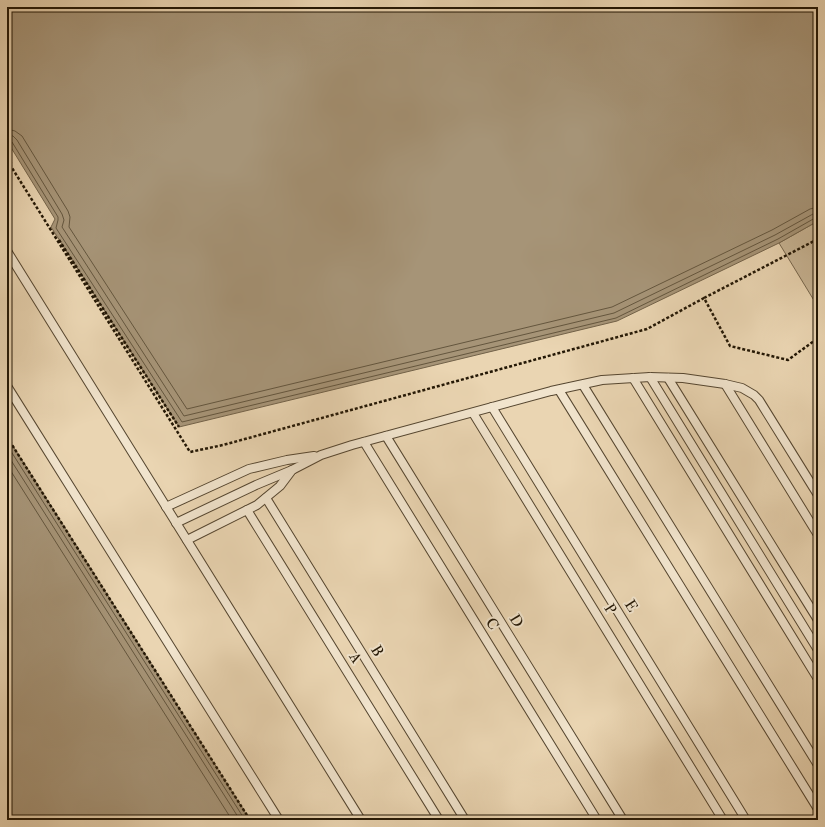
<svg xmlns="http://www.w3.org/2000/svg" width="825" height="827" viewBox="0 0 825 827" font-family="'IM FELL Double Pica',serif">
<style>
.green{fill:#c8b595;stroke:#76664d}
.water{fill:#a69477;stroke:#726249}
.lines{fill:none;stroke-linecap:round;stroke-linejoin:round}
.shore{stroke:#64563e;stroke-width:1}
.lane-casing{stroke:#554630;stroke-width:10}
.path{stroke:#231705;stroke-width:2.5;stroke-dasharray:3 2;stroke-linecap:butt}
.lane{stroke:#f1e4cd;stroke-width:8}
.labels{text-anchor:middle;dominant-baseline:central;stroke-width:4;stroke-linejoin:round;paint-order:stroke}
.street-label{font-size:15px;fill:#231705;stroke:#f1e4cd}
</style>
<rect width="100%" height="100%" fill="#ead5b2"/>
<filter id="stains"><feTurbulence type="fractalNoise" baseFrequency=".005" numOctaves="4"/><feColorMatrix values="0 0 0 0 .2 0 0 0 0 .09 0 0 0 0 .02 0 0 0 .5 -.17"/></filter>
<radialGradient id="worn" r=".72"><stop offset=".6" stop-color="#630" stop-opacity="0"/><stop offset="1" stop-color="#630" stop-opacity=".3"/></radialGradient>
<path class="green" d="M818,221V307L779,243Z"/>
<g class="water">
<path d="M7,7H818V221L779,243L617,321L179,427L51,227L55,219L7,141Z"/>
<path d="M7,437L27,468L250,820H7Z"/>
</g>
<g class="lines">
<g class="shore">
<path d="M7,129L15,131L22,136L68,211L70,217L69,227L187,409L612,307L772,230L810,209L818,207"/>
<path d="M7,135L13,136L17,140L62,214L64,220L62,227L184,416L614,313L775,235L813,214L818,213"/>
<path d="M7,140L12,142L58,217V220L56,228L182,422L616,318L778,239L815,218H818"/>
<path d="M7,445L245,820"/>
<path d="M7,454L240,820"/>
<path d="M7,465L232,820"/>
</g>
<defs>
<g id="lane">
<path d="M7,251L361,820"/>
<path d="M650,377L818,650"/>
<path d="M633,378L818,679"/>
<path d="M668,378L818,620"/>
<path d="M725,384L818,535"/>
<path d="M583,385L818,765"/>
<path d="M7,386L279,820"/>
<path d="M559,390L818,809"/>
<path d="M492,407L746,820"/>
<path d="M473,413L723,820"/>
<path d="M386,436L623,820"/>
<path d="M364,442L597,820"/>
<path d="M266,498L465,820"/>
<path d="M166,507L249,469L287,460L314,456"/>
<path d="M247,510L439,820"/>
<path d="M176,523L256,485L292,470"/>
<path d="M187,540L257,505L280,486L292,470L321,455L352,445L551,391L602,380L650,377L683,378L725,384L742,388L754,395L759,400L818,495"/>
</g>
</defs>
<use href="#lane" class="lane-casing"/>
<g class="path">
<path d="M7,157L12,165"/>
<path d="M7,160L190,452L223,445L647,329L704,298L730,346L788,360L818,338"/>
<path d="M59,240L179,427"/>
<path d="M704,298L818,239"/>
<path d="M7,437L250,820"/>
</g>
<use href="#lane" class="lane"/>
</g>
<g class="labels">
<g class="street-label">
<text transform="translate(631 606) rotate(58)">E</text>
<text transform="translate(610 609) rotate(58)">P</text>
<text transform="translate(516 621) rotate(58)">D</text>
<text transform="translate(492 624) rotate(58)">C</text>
<text transform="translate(377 651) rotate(58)">B</text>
<text transform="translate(355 658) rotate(58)">A</text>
</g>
</g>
<rect width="825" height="827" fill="none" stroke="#ead5b2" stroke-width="24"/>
<rect x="8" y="8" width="809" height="811" fill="none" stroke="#231705" stroke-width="2"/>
<rect x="12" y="12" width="801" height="803" fill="none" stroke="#231705"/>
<rect width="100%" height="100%" filter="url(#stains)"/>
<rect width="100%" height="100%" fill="url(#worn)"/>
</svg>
